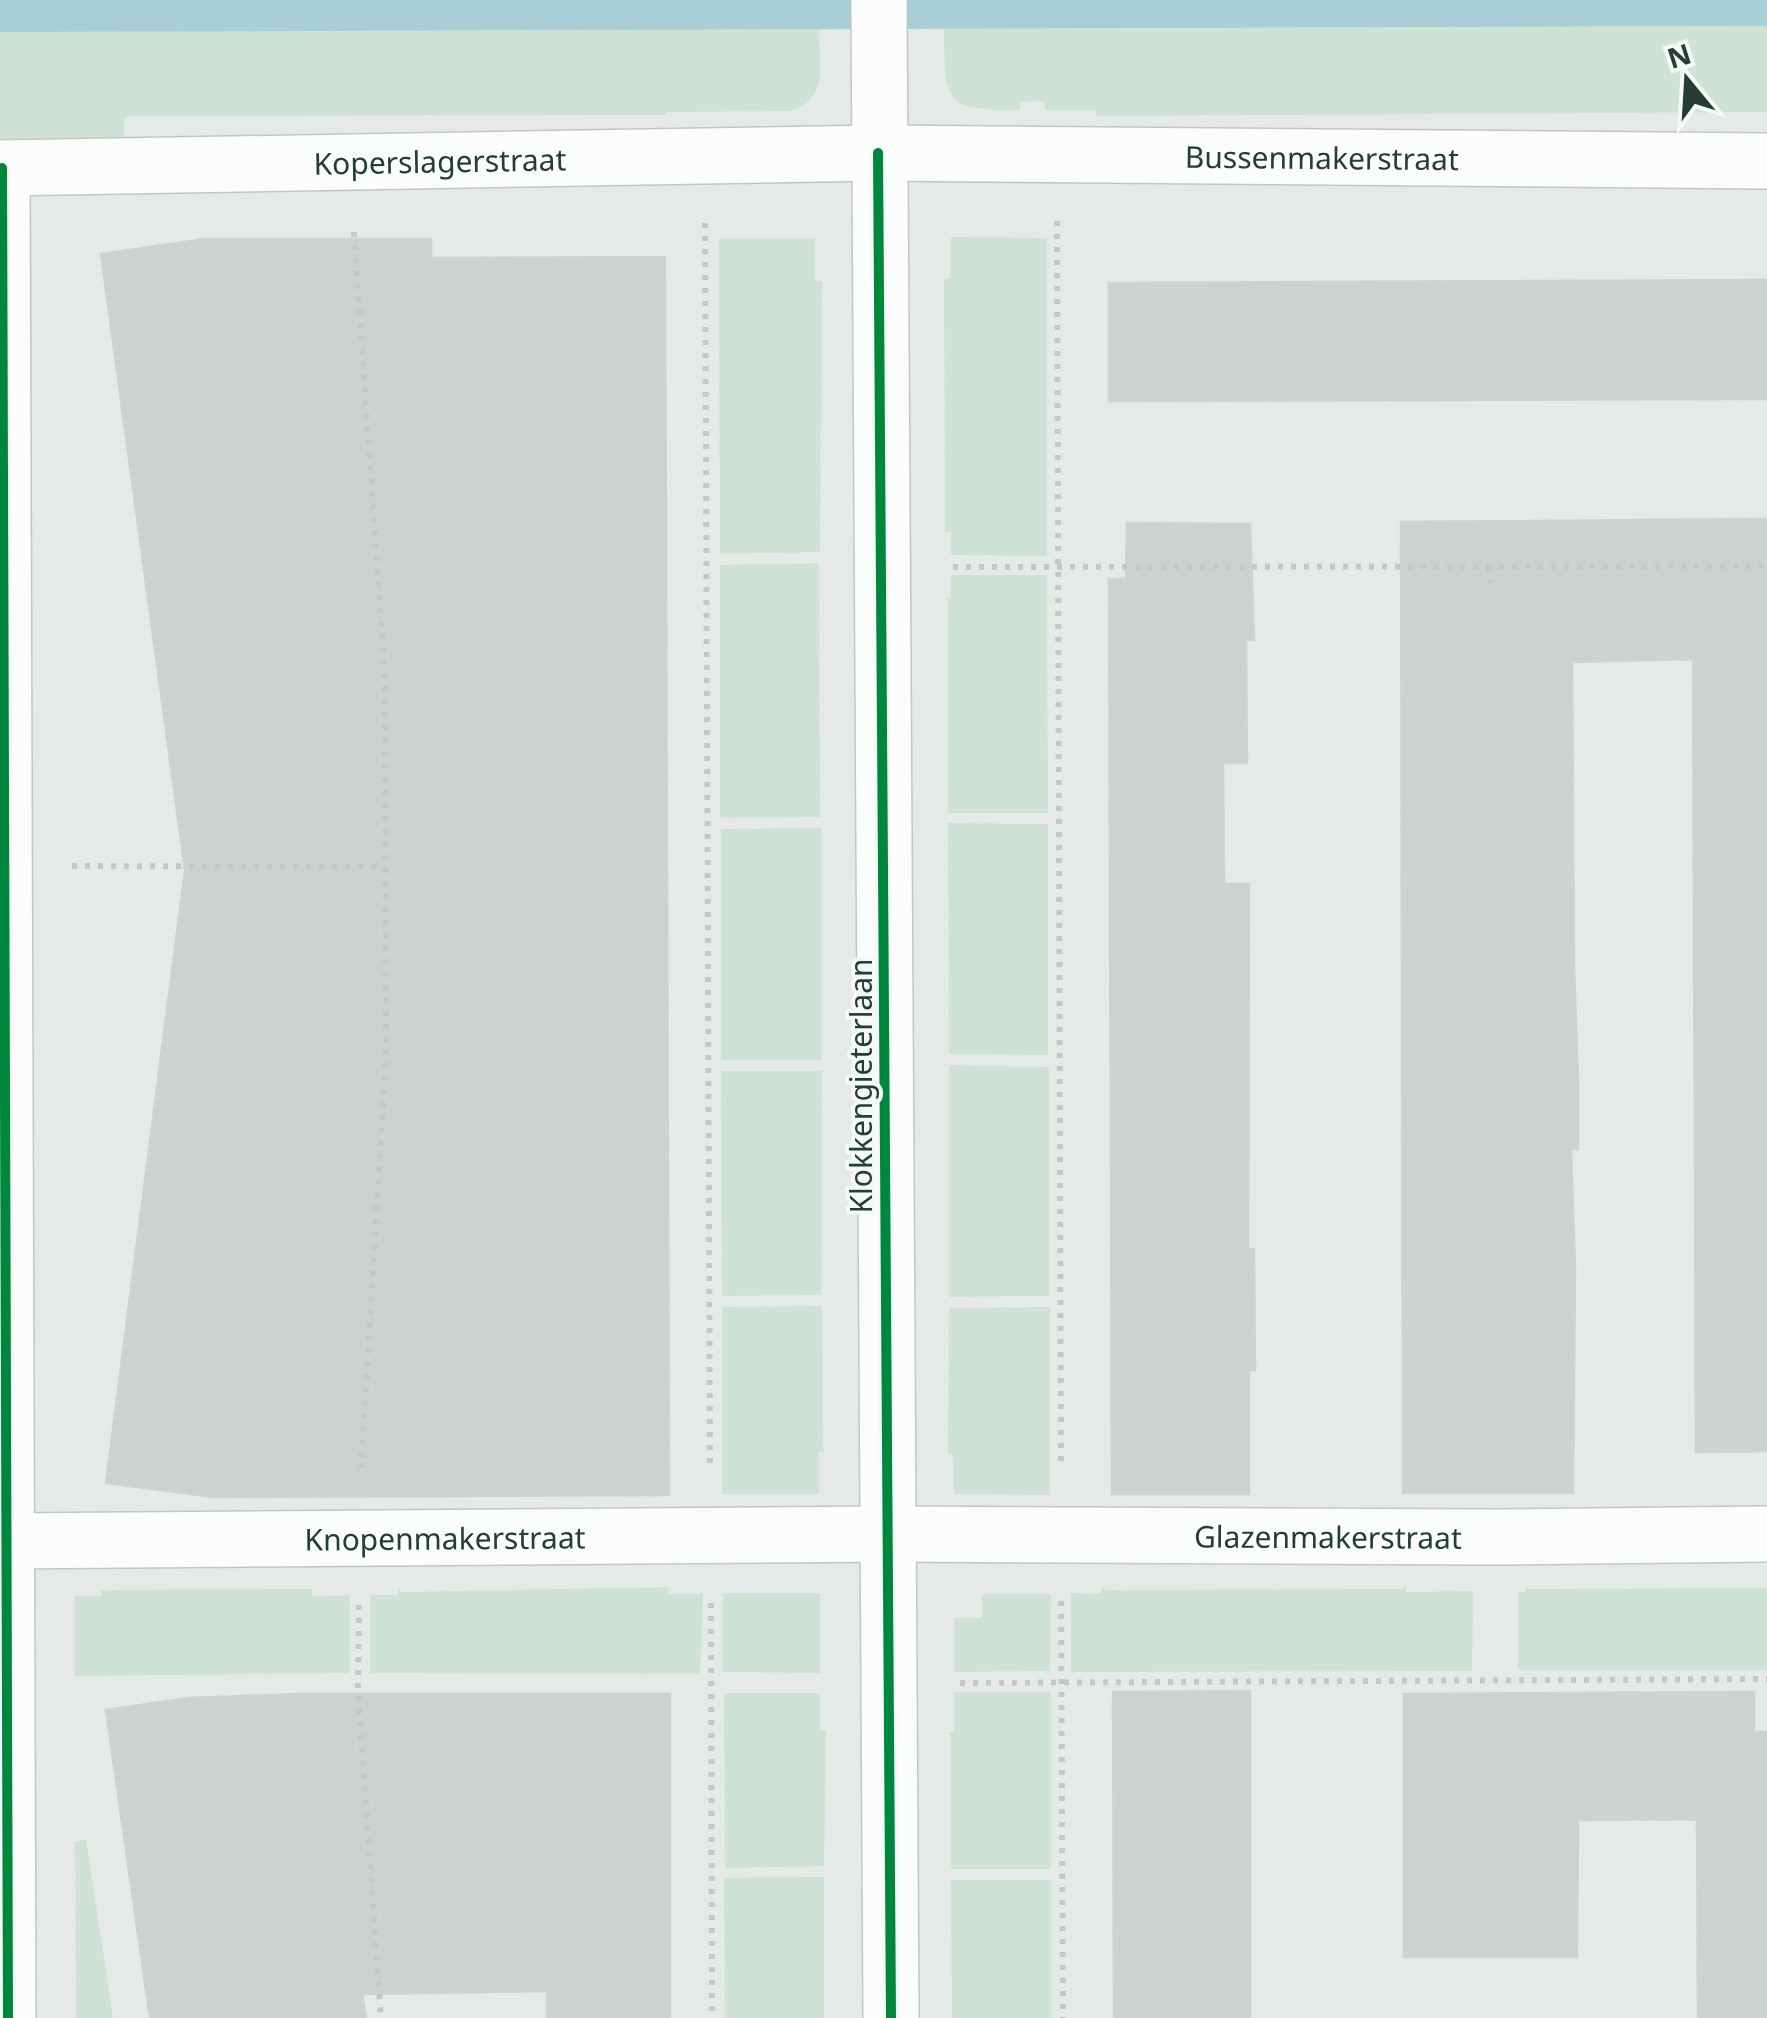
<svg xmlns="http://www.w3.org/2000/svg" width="1767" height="2018" viewBox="0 0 1767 2018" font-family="'Noto Sans',sans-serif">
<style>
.green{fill:#cfe2d6}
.water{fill:#a8ced6}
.building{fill:#cdd1d0;stroke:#ced3d1;stroke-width:2.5}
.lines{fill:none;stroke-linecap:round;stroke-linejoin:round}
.minor-casing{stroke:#c2c7c5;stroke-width:58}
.path{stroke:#c2cac7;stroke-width:6;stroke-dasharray:5 8;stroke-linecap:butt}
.minor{stroke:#fbfcfc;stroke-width:55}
.cycleway-casing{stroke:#f4f9f6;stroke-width:16}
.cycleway{stroke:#00873e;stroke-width:10}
.labels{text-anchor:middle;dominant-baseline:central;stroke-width:8;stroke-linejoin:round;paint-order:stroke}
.street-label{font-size:30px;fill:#243d37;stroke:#f4f9f6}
</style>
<rect width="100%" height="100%" fill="#e5eae8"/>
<g class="green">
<path d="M1767,26V112L1096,116L1095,110H1045L1044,101L1020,102V110C942,111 945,101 944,29Z"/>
<path d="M819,29C819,64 830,98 790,111L667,112L666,115L128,116L124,119V135L121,138L0,139V32Z"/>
<path d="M951,237L1047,238V556L951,555V532H945L944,279L950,278Z"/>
<path d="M719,238H815V281H822L820,552L720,554Z"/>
<path d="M819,563L820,817L720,818V565Z"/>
<path d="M951,575H1047L1048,813H948V601L945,597L951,598Z"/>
<path d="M948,823L1048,824V1055L949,1054Z"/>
<path d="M821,828V1060H721V829Z"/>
<path d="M949,1065L1049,1067V1296L949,1297Z"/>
<path d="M721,1071H822L821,1295L722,1296Z"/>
<path d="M822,1306L823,1448L825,1451L819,1452V1494H722V1307Z"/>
<path d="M1050,1307V1495L954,1494L953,1455L948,1454L949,1308Z"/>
<path d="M1101,1585L1105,1590L1402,1589L1406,1585V1592L1473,1591L1472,1671L1071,1672V1593L1101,1594Z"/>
<path d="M1525,1586L1528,1589L1767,1588V1670H1518V1592H1525Z"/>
<path d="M668,1587L669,1594H703L700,1674L370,1673V1595H398V1589L402,1592Z"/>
<path d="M311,1589L312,1596L350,1595L349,1673L75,1676V1596H101V1590Z"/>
<path d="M723,1593H820V1673L723,1672Z"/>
<path d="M982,1594H1051L1050,1671L955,1672L954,1618H982Z"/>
<path d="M954,1692H1051V1869H951V1736L948,1733L955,1731Z"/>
<path d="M724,1693H820V1730H826L824,1866L725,1868Z"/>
<path d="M86,1839L113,2018H76L75,1842Z"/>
<path d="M824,1877V2018H725L724,1878Z"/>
<path d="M951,1880H1051V2018H952Z"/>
</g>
<path class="water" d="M0,0H1767V26L0,32Z"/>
<g class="building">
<path d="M205,239H431V258L665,257L669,1495L214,1497L106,1483L185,870L101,254Z"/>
<path d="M1767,280V399L1109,401V283Z"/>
<path d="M1767,519V1451L1696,1452L1693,659L1572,662L1574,967L1578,1083V1149H1571L1575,1269L1573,1493H1403L1401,522Z"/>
<path d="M1127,523L1250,524L1254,640H1246L1247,763H1223L1224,884H1249L1248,1249H1254L1255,1370H1249V1494H1112L1109,579H1126Z"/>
<path d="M1250,1691V2018H1114L1113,1692Z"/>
<path d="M1754,1692V1732H1767V2018H1698L1697,1819L1578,1820L1577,1957H1404V1694Z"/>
<path d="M300,1694H670V2018H547V1991L362,1994L366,2018H150L106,1710L189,1698Z"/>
</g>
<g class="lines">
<defs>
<g id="minor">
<path d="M879,0L891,2018"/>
<path id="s1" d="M0,168L878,153L1767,161"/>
<path d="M2,168L8,2018"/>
<path id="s2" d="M0,1541L888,1534L1494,1537L1767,1534"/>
</g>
</defs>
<use href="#minor" class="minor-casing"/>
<g class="path">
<path d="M1057,221L1061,1464"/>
<path d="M705,223L710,1465"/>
<path d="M354,232L385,678L386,1057L361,1468"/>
<path d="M953,567L1767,566"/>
<path d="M1489,567L1490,583"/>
<path d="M72,866L385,867"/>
<path d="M1061,1601L1063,2018"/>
<path d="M711,1603L712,2018"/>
<path d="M359,1605L358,1692L381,2018"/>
<path d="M960,1683L1767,1679"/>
</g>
<use href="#minor" class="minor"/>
<defs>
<g id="cycleway">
<path d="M878,153L891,2018"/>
<path d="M2,168L8,2018"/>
</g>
</defs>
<use href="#cycleway" class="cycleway-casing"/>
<use href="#cycleway" class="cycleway"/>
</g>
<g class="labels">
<g class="street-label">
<text stroke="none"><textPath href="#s1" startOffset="1322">Bussenmakerstraat</textPath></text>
<text stroke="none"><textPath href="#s1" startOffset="440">Koperslagerstraat</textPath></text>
<text transform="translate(860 1086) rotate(-90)">Klokkengieterlaan</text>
<text stroke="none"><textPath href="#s2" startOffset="1328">Glazenmakerstraat</textPath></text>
<text stroke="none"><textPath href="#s2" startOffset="445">Knopenmakerstraat</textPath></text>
</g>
</g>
<g transform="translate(1687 80) rotate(342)" stroke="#f4f9f6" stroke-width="8" paint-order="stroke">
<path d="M0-8L18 38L0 25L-18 38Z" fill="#243d37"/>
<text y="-15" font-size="28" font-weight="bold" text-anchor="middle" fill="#243d37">N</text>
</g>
</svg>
